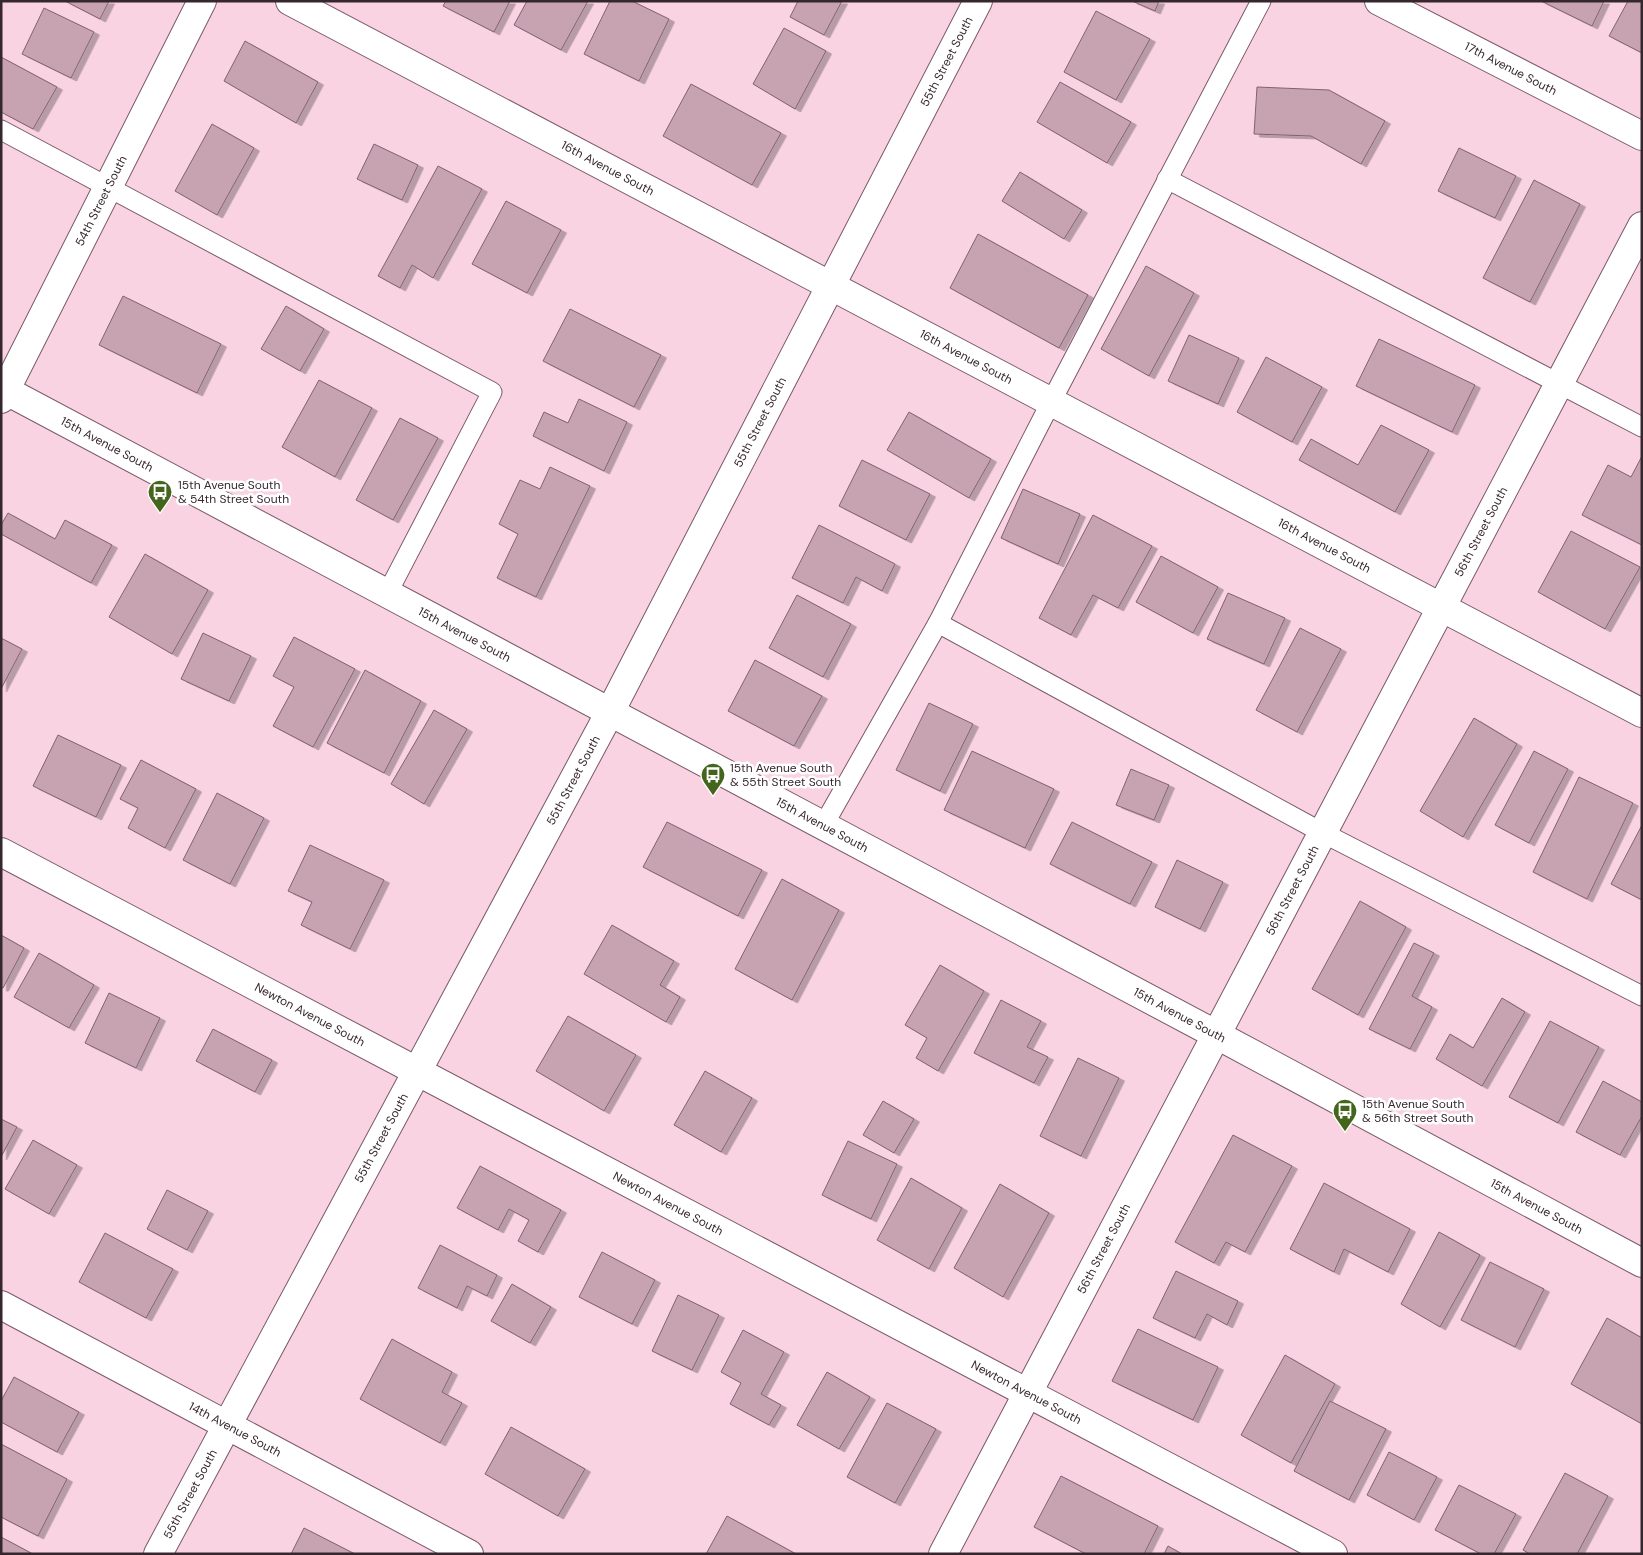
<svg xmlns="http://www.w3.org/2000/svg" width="1643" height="1555" viewBox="0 0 1643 1555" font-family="'DM Sans',sans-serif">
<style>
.building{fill:#c7a2b1;stroke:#826170;filter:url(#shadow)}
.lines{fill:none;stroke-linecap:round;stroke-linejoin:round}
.lane-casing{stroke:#7a5967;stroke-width:21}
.street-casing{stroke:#7a5967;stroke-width:30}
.secondary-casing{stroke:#7a5967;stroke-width:30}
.lane{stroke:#fff;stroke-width:19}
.street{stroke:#fff;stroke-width:28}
.secondary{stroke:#fff;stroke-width:28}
.labels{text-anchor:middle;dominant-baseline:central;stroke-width:5;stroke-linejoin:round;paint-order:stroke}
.street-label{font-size:12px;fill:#36272e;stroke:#fff}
.poi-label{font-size:12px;fill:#36272e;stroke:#fff;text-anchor:start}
</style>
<defs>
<filter id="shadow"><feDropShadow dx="5.5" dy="3" stdDeviation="0" flood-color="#0004"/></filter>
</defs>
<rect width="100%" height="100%" fill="#fad3e3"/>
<g class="building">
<path d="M65,1H109L100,19Z"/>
<path d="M446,1H510L494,32L443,6Z"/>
<path d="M527,1H588L561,50L514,25Z"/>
<path d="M610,1H632L669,19L639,81L584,54Z"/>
<path d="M798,1H842L824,35L790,17Z"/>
<path d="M1132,1H1159L1155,11Z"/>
<path d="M1541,1H1604L1592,26Z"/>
<path d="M1628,1H1642V53L1609,36Z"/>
<path d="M44,8L94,32L71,78L22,54Z"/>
<path d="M1096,11L1150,39L1116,100L1064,72Z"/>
<path d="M784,28L826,51L795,109L753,84Z"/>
<path d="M245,41L318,82L296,123L224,81Z"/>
<path d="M1,57L57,87L33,129L1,112Z"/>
<path d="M1060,82L1131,122L1107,163L1037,122Z"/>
<path d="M691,84L781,133L752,185L663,136Z"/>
<path d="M1257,87L1329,90L1385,121L1361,164L1311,136L1254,134Z"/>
<path d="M212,124L254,148L217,215L175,191Z"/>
<path d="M374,144L418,165L402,200L357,179Z"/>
<path d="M1459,148L1516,176L1495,218L1438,191Z"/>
<path d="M438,166L482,189L433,278L412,265L400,288L378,276Z"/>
<path d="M1020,172L1082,210L1064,239L1002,201Z"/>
<path d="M1534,180L1580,204L1530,302L1483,278Z"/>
<path d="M506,201L561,230L527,293L472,264Z"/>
<path d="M978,234L1088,295L1059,348L950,288Z"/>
<path d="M1146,266L1194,293L1149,376L1101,349Z"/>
<path d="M123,296L221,344L197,393L99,345Z"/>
<path d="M286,306L324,329L300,371L261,349Z"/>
<path d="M570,309L661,355L634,407L543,361Z"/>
<path d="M1189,335L1239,358L1218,404L1168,381Z"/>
<path d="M1379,339L1475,385L1452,432L1356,386Z"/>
<path d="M1266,357L1322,387L1292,442L1237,412Z"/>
<path d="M319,380L372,408L335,477L282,447Z"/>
<path d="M579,399L627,422L604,471L533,436L544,412L568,423Z"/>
<path d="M909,412L991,459L969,498L887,450Z"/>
<path d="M400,418L438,438L393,520L356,500Z"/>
<path d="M1381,425L1429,450L1395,512L1299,460L1311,439L1358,465Z"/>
<path d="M1642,456V545L1582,515L1608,465L1631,477Z"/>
<path d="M862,460L930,494L906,540L839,506Z"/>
<path d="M550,467L590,486L536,597L497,578L518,534L499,524L520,480L540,489Z"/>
<path d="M1023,489L1080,514L1058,564L1001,538Z"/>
<path d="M8,513L55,539L65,520L112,545L91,583L1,534V525Z"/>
<path d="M1093,515L1152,546L1118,608L1093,595L1071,635L1039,618Z"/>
<path d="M819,525L895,564L882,591L856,577L843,603L792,578Z"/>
<path d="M1571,531L1640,567L1605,629L1538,592Z"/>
<path d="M145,554L208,590L172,654L109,617Z"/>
<path d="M1161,556L1218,587L1193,633L1136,602Z"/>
<path d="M1228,593L1285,618L1264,664L1207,639Z"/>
<path d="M797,595L851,624L823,677L769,648Z"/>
<path d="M1300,628L1341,649L1297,732L1256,710Z"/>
<path d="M203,633L251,656L229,701L181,679Z"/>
<path d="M294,637L355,669L313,747L273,726L294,687L273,676Z"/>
<path d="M1,638L22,649L1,689Z"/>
<path d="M755,660L822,696L794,746L728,711Z"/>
<path d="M365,670L421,701L384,773L327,743Z"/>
<path d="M929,703L973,724L940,791L896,770Z"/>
<path d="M434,710L467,729L424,804L391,784Z"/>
<path d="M1474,718L1517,744L1463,837L1420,811Z"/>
<path d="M58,735L121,765L96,817L33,786Z"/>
<path d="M972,751L1054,789L1025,848L944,810Z"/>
<path d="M1534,751L1568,769L1529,843L1495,825Z"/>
<path d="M141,760L196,789L165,848L128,828L138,808L120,799Z"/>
<path d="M1131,769L1169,785L1154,820L1116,805Z"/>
<path d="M1579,777L1633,803L1587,899L1533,872Z"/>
<path d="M217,793L264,818L230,884L183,860Z"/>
<path d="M667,822L762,870L738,916L643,867Z"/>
<path d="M1072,822L1152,862L1130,904L1050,864Z"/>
<path d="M1642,825V900L1611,884Z"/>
<path d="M310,845L384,880L350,949L301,925L312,902L288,891Z"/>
<path d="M1177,860L1223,882L1200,929L1155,907Z"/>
<path d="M782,879L839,910L792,1000L735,969Z"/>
<path d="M1360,901L1406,927L1358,1015L1312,989Z"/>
<path d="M612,925L674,961L660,985L680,997L666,1022L584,974Z"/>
<path d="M1,935L24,948L3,988H1Z"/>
<path d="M1414,943L1434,953L1412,996L1432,1007L1410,1049L1369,1029Z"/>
<path d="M39,953L94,985L69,1028L14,997Z"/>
<path d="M940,965L984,991L938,1071L916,1058L927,1038L905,1025Z"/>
<path d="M109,993L160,1018L136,1068L85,1043Z"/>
<path d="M1502,998L1525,1012L1482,1086L1436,1059L1450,1034L1473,1048Z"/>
<path d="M1001,1000L1041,1021L1027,1047L1048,1057L1034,1083L974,1053Z"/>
<path d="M568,1016L636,1055L604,1111L536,1071Z"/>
<path d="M1550,1021L1599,1047L1558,1123L1509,1097Z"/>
<path d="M213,1029L272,1060L255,1092L196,1061Z"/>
<path d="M1078,1058L1119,1078L1081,1156L1040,1136Z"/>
<path d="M705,1071L752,1098L721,1152L674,1125Z"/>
<path d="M1603,1081L1642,1102V1116L1620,1155L1576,1132Z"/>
<path d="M883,1101L914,1119L894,1153L863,1135Z"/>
<path d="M1,1119L17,1127L1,1157Z"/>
<path d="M1233,1135L1292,1166L1245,1252L1226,1242L1214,1263L1175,1242Z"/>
<path d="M33,1140L77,1165L49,1214L5,1189Z"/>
<path d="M848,1141L897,1164L871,1219L822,1195Z"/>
<path d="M480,1166L561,1210L538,1252L518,1241L529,1220L509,1209L498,1230L457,1208Z"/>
<path d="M911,1178L962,1208L929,1269L877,1240Z"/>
<path d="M1324,1183L1410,1229L1388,1272L1344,1249L1334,1272L1290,1249Z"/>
<path d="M1000,1184L1049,1213L1003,1297L954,1268Z"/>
<path d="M167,1190L208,1211L187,1250L147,1229Z"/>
<path d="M1439,1232L1480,1255L1440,1327L1401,1304Z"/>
<path d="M105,1233L173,1269L146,1318L79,1282Z"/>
<path d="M440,1245L497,1275L487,1296L467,1286L457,1308L418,1288Z"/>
<path d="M602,1252L655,1280L632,1324L579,1297Z"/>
<path d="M1490,1262L1544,1289L1515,1347L1461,1320Z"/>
<path d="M1176,1271L1238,1301L1227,1325L1207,1314L1195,1338L1153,1318Z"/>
<path d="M512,1284L551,1307L530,1343L491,1321Z"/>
<path d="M678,1295L719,1315L692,1370L652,1351Z"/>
<path d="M1607,1318L1642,1338V1424L1571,1384Z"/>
<path d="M1138,1329L1218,1367L1193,1420L1112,1381Z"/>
<path d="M743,1330L784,1352L761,1394L781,1405L769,1425L730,1404L741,1383L721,1372Z"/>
<path d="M392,1339L452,1372L442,1392L462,1403L440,1443L360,1399Z"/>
<path d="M1285,1355L1335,1384L1291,1463L1241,1435Z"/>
<path d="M827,1372L870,1397L839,1449L797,1425Z"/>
<path d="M14,1377L79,1412L57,1452L1,1422V1401Z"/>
<path d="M1330,1401L1386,1429L1349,1500L1294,1471Z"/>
<path d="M887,1403L936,1429L895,1503L847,1477Z"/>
<path d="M511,1427L585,1469L558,1516L485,1474Z"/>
<path d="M1,1444L67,1479L38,1536L1,1517Z"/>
<path d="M1389,1452L1437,1477L1414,1520L1367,1495Z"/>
<path d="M1565,1473L1608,1496L1577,1554H1530L1523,1550Z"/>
<path d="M1061,1476L1158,1526L1144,1554H1086L1034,1527Z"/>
<path d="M1459,1485L1516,1514L1494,1554H1481L1435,1530Z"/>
<path d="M727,1516L796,1554H706Z"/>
<path d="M304,1528L355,1554H291Z"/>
<path d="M1,1537L31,1553L30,1554H1Z"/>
<path d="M1168,1546L1182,1554H1164Z"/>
</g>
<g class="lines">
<defs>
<g id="lane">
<path d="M1,130L492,392L387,594"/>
<path d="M1167,179L1642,427"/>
<path d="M938,623L1323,833L1642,996"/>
<path d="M823,826L938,623L1051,402L1261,1"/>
</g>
<g id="street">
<path id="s1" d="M290,1L1642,713"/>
<path id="s2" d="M1379,1L1642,136"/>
<path id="s3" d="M1,399L202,1"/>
<path id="s4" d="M1,852L1333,1554"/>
<path id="s5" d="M1,1305L469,1554"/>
<path id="s6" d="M158,1554L610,712L978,1"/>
<path id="s7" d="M943,1554L1642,226"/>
</g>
<g id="secondary">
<path id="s8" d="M1,388L1217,1035L1642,1263"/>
</g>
</defs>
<use href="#lane" class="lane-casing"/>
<use href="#street" class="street-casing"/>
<use href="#secondary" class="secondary-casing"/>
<use href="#lane" class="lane"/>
<use href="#street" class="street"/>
<use href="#secondary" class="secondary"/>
</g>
<defs>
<symbol id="bus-pin" viewBox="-11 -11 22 30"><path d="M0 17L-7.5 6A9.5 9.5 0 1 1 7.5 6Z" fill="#44651c" stroke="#fff"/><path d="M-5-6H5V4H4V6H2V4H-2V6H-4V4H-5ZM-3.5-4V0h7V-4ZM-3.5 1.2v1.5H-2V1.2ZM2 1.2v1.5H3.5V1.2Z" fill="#fff"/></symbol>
</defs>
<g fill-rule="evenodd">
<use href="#bus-pin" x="146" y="478" width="28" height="38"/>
<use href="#bus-pin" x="699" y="761" width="28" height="38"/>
<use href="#bus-pin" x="1331" y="1097" width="28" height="38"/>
</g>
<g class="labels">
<g class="street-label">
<text stroke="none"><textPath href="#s6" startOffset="1688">55th Street South</textPath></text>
<text stroke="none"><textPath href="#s2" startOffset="148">17th Avenue South</textPath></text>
<text stroke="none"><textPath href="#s1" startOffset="359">16th Avenue South</textPath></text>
<text stroke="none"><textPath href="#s3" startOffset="222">54th Street South</textPath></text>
<text stroke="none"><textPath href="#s1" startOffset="764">16th Avenue South</textPath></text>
<text stroke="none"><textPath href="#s6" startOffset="1282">55th Street South</textPath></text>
<text stroke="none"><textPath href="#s8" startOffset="120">15th Avenue South</textPath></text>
<text stroke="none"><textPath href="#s7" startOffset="1155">56th Street South</textPath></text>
<text stroke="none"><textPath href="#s1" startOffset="1169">16th Avenue South</textPath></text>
<text stroke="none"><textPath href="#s8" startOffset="525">15th Avenue South</textPath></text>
<text stroke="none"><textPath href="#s6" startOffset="878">55th Street South</textPath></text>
<text stroke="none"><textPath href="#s8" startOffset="930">15th Avenue South</textPath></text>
<text stroke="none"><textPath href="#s7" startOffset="750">56th Street South</textPath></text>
<text stroke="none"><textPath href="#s4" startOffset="349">Newton Avenue South</textPath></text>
<text stroke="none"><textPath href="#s8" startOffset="1335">15th Avenue South</textPath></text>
<text stroke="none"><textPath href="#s6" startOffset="472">55th Street South</textPath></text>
<text stroke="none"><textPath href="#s4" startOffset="754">Newton Avenue South</textPath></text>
<text stroke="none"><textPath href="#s8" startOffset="1740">15th Avenue South</textPath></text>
<text stroke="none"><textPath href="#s7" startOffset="345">56th Street South</textPath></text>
<text stroke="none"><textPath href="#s4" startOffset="1159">Newton Avenue South</textPath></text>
<text stroke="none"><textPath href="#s5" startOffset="265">14th Avenue South</textPath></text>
<text stroke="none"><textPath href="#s6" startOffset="68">55th Street South</textPath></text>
</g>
<g class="poi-label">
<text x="178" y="485">15th Avenue South<tspan x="178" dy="14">&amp; 54th Street South</tspan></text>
<text x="730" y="768">15th Avenue South<tspan x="730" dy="14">&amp; 55th Street South</tspan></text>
<text x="1362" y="1104">15th Avenue South<tspan x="1362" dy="14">&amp; 56th Street South</tspan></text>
</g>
</g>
<rect width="1643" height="1555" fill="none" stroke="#36272e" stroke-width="5"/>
</svg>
